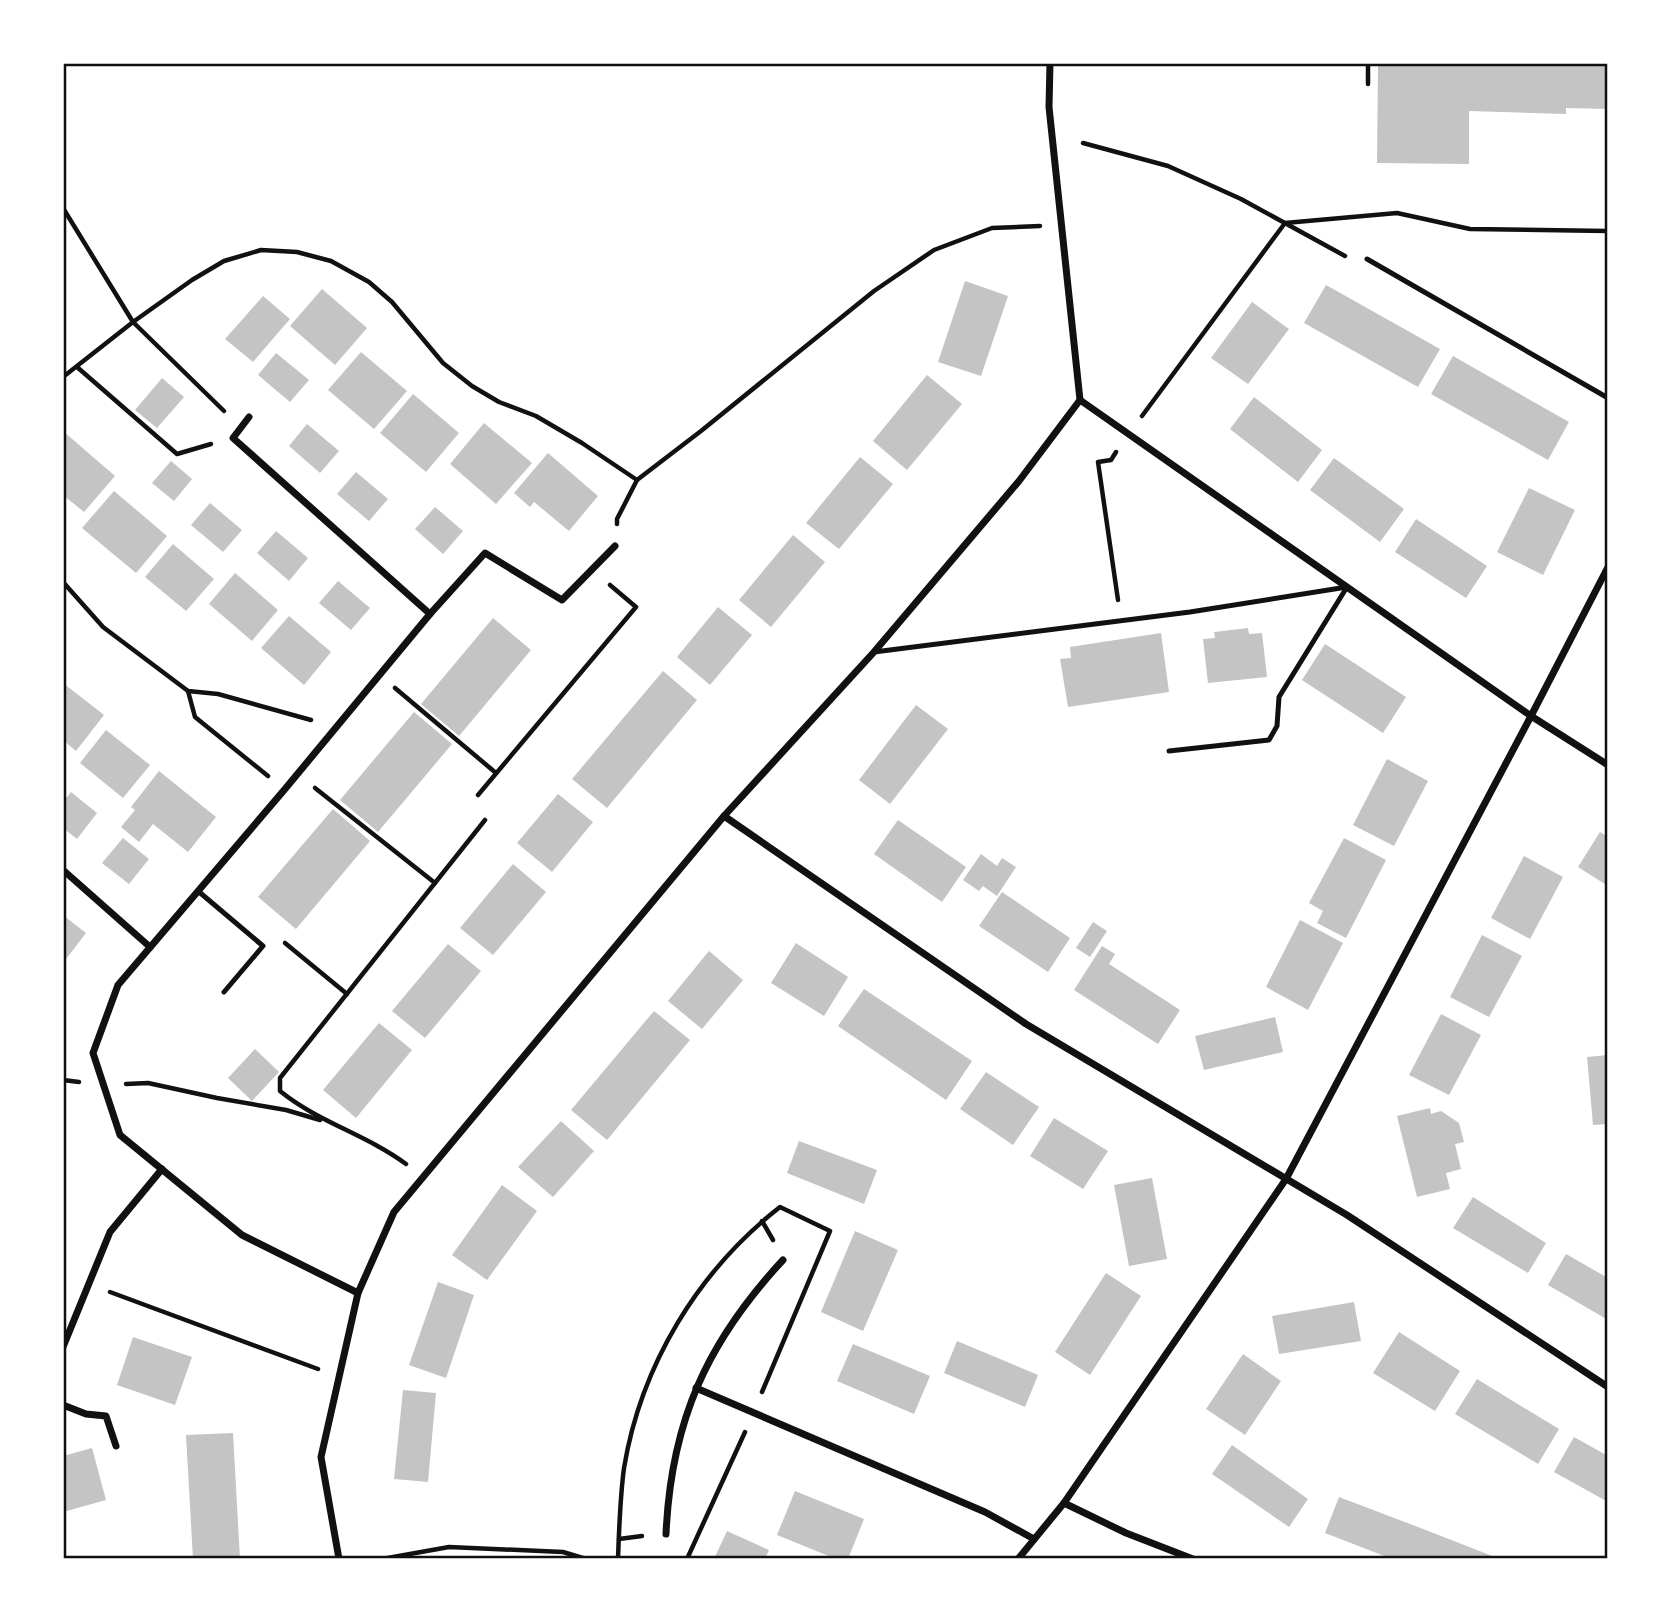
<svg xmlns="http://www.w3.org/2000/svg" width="1671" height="1622" viewBox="0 0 1671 1622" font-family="'Fira Sans',sans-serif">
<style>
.building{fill:#c4c4c4}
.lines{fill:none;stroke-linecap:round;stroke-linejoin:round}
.path{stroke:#111;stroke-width:4.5}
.service{stroke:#111;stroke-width:5}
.minor{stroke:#111;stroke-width:7}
.neatline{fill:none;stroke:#111;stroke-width:2.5}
</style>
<rect width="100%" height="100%" fill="#fff"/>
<g class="building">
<path d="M1378,63H1608V109L1566,108V114L1469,111V164L1377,163Z"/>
<path d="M965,281L1008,296L981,376L938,362Z"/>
<path d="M1326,285L1440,349L1418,387L1304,323Z"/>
<path d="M322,289L367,328L335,365L290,326Z"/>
<path d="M263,296L290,319L253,362L225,339Z"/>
<path d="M1252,302L1289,329L1248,384L1211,358Z"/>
<path d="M361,352L407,391L374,429L328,390Z"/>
<path d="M276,353L309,380L290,402L258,375Z"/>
<path d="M1453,356L1569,422L1548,460L1431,394Z"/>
<path d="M927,375L962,404L907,470L873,441Z"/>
<path d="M162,378L184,397L157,428L135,410Z"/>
<path d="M413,394L459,433L426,472L380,433Z"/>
<path d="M1254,397L1322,450L1298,482L1230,429Z"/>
<path d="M484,423L532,463L496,504L450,464Z"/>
<path d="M307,424L339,451L320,473L289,446Z"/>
<path d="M63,431L115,476L84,512L63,495Z"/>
<path d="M548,453L598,496L569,531L534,502L530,507L514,493Z"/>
<path d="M860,457L893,484L839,549L806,523Z"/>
<path d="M1334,458L1404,509L1380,542L1310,490Z"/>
<path d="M171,461L192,479L174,501L152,483Z"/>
<path d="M356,472L388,499L369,521L337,494Z"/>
<path d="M1529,488L1575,510L1543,575L1497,552Z"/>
<path d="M114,491L167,536L136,573L82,528Z"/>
<path d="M210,503L242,530L223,552L191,525Z"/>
<path d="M435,507L463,531L443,554L415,529Z"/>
<path d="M1416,519L1487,566L1466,598L1395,552Z"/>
<path d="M276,531L308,558L289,581L257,553Z"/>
<path d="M793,535L825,562L771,627L739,600Z"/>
<path d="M173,544L214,579L186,611L145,577Z"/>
<path d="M235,573L278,610L252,641L209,604Z"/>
<path d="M338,581L370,608L351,630L319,603Z"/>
<path d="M718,607L752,635L710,685L677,657Z"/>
<path d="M289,616L331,652L304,685L261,648Z"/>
<path d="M493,618L531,650L459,736L421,704Z"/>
<path d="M1248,628L1249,634L1262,633L1267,677L1208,683L1203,639L1215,638L1214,632Z"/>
<path d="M1161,633L1169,692L1068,707L1060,659L1071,658L1070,647Z"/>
<path d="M1325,644L1406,697L1383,733L1302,680Z"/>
<path d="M663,671L697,700L607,808L572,779Z"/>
<path d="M63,683L104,715L76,751L63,740Z"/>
<path d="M916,705L948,729L890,804L859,780Z"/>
<path d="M414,712L452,744L378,832L340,800Z"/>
<path d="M106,730L150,765L123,798L80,763Z"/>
<path d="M1387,759L1428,781L1394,846L1353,825Z"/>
<path d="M159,771L216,817L188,852L153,824L139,842L121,827L135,810L131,807Z"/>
<path d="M71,792L97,813L77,839L63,828V802Z"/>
<path d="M558,794L593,822L552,872L517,843Z"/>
<path d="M333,809L370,841L296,929L258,897Z"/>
<path d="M898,820L966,867L942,902L874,854Z"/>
<path d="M1600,832L1608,837V886L1578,867Z"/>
<path d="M123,838L149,859L129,884L102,863Z"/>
<path d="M1344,838L1386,860L1346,938L1317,923L1323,911L1309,903Z"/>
<path d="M981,854L997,866L1002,858L1016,867L997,896L983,886L979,891L963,880Z"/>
<path d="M1524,856L1563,877L1530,939L1491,918Z"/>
<path d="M513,864L546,892L493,955L460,928Z"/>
<path d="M1002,892L1070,938L1048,972L979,926Z"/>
<path d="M63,915L86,933L66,959L63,957Z"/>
<path d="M1300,920L1343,943L1308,1010L1266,987Z"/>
<path d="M1093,922L1107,931L1090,957L1076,948Z"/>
<path d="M1482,935L1522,956L1489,1017L1450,997Z"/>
<path d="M796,943L848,977L824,1016L771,983Z"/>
<path d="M448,944L481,971L425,1038L392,1011Z"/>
<path d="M1102,946L1115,954L1109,964L1180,1010L1158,1044L1074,990Z"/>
<path d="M709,951L743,980L702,1029L668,1001Z"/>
<path d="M864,989L972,1061L946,1100L838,1026Z"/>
<path d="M654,1011L690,1040L607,1140L571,1110Z"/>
<path d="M1441,1014L1481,1035L1449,1095L1409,1075Z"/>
<path d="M1275,1017L1283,1052L1204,1070L1195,1036Z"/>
<path d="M379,1023L412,1050L356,1118L323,1090Z"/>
<path d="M255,1049L279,1072L252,1101L228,1078Z"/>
<path d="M1608,1055V1124L1593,1125L1587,1057Z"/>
<path d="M986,1072L1039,1107L1013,1145L960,1109Z"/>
<path d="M1430,1108L1431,1114L1441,1111L1459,1123L1464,1142L1455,1144L1461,1169L1446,1173L1450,1189L1417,1197L1397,1116Z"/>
<path d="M1054,1118L1108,1151L1083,1189L1030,1156Z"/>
<path d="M561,1121L594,1151L553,1197L518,1167Z"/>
<path d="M799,1141L877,1170L864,1204L787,1173Z"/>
<path d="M1152,1178L1167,1259L1129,1266L1114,1185Z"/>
<path d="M502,1185L537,1211L487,1280L452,1255Z"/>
<path d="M1473,1197L1546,1243L1528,1273L1453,1228Z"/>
<path d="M855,1231L898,1250L863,1331L821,1312Z"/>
<path d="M1566,1254L1608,1278V1320L1548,1285Z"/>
<path d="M1106,1273L1141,1296L1090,1375L1055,1352Z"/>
<path d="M438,1282L474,1295L446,1378L409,1365Z"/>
<path d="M1354,1302L1361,1341L1279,1354L1272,1316Z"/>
<path d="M1399,1332L1460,1371L1435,1411L1373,1373Z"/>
<path d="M133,1337L192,1357L175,1405L117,1385Z"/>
<path d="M957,1341L1038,1375L1025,1407L944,1373Z"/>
<path d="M853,1344L930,1376L914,1414L837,1381Z"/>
<path d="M1243,1354L1281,1381L1245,1435L1206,1409Z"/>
<path d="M1477,1379L1559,1429L1538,1464L1455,1414Z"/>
<path d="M403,1390L436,1393L428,1482L394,1479Z"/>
<path d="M233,1433L240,1559H193L186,1435Z"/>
<path d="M1574,1437L1608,1456V1502L1554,1472Z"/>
<path d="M1232,1445L1308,1499L1289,1527L1212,1474Z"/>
<path d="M92,1448L106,1500L63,1512V1456Z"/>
<path d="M795,1491L864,1519L848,1559H836L777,1535Z"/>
<path d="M1339,1497L1418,1527L1500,1559H1392L1325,1533Z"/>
<path d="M727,1531L769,1550L765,1559H714Z"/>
</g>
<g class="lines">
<g class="path">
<path d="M1368,63V84"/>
<path d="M1083,143L1168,166L1241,199L1345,256"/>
<path d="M63,208L133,322L224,411"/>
<path d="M77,367L177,454L211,444"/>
<path d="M63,377L133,322L192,280L224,261L261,250L297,252L331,261L369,282L392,302L443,363L472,386L499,402L536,416L582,443L637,480L617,519V524"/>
<path d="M1142,416L1285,223L1397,213L1470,229L1608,231"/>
<path d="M1116,452L1111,460L1098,462L1118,600"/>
<path d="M637,480L701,431L874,291L934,250L992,228L1040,226"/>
<path d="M63,582L103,627L188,691L218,694L311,720"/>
<path d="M395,688L496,773"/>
<path d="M188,691L195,717L268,776"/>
<path d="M315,788L435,883"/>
<path d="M478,795L636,607L610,585"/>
<path d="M285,943L347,994"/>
<path d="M63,1080L79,1082"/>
<path d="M126,1084L148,1083L217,1098L286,1110L320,1120"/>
<path d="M406,1164C367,1135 318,1122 280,1091V1078L485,820"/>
<path d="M762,1221L773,1240"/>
<path d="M110,1292L318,1369"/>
<path d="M619,1539L642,1536"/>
<path d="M382,1559L449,1547L563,1552L586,1559"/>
<path d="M618,1559C619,1529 620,1498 624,1468C641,1365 698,1271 780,1207L830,1231L762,1392"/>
<path d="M687,1559L745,1432"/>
</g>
<g class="service">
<path d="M1367,259L1608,398"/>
<path d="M874,652L1190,612L1347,587"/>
<path d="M1169,751L1269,740L1277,726L1279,697L1347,587"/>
<path d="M198,891L263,946L224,992"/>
</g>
<g class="minor">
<path d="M1050,63L1049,107L1080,400L1531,716L1608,765"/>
<path d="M249,417L233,438L430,614"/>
<path d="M724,816L1026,1024L1347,1215L1608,1387"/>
<path d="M63,870L150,947"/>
<path d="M358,1293L242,1235L120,1135L93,1053L118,985L285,789L430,614L485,553L562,600L615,546"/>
<path d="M63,1347L110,1232L162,1169"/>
<path d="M696,1388L985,1512L1034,1539"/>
<path d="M63,1405L86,1414L106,1416L116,1446"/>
<path d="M1064,1503L1126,1533L1193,1559"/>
<path d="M666,1534C671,1421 707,1342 783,1260"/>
<path d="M339,1559L321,1457L358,1293L394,1212L724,816L874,652L1019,481L1080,400"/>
<path d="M1018,1559L1064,1503L1286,1179L1531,716L1608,567"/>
</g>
</g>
<rect width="1671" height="1622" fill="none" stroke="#ffffff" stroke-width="130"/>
<rect x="65" y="65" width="1541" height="1492" class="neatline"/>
</svg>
